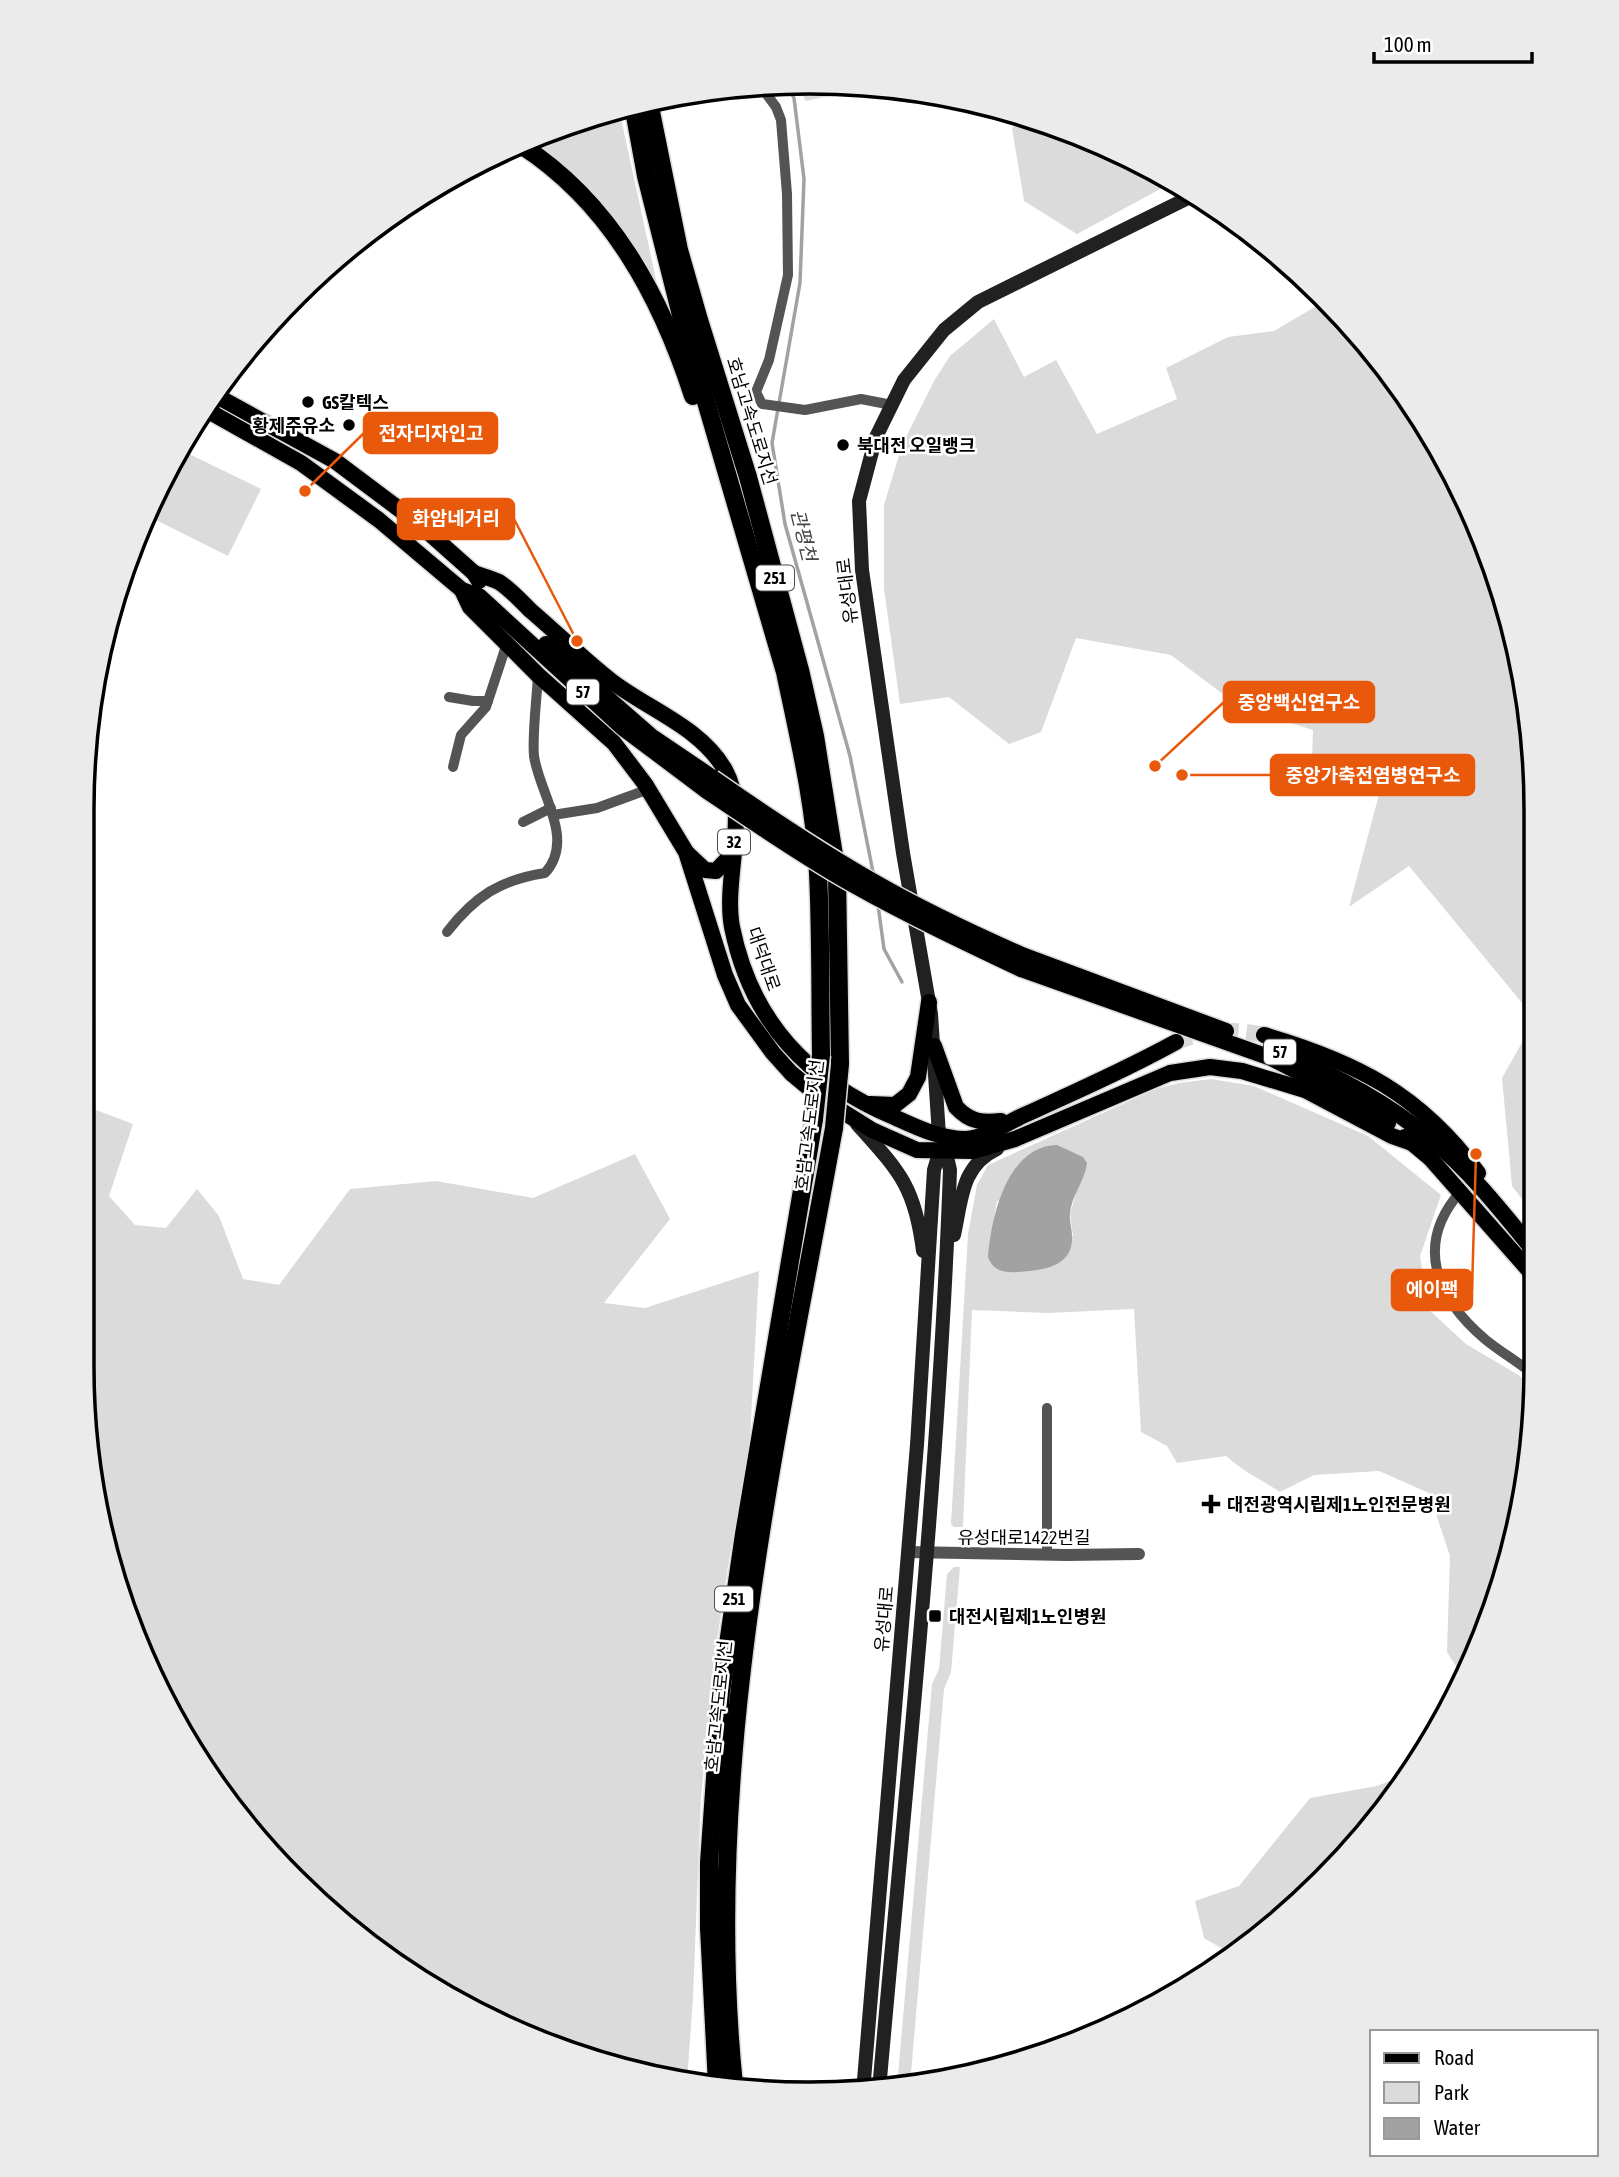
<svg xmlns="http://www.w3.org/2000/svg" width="1619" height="2177" viewBox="0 0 1619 2177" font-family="'Asap Condensed','Noto Sans KR',sans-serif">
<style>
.green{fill:#dbdbdb;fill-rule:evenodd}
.water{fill:#a2a2a2}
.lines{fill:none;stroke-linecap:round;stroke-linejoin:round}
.stream{stroke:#a2a2a2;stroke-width:3.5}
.primary-tunnel{stroke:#d9d9d9;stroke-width:16;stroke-dasharray:16 8;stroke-linecap:butt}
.primary-casing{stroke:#dbdbdb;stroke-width:19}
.motorway-casing{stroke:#dbdbdb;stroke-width:21}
.minor{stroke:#545454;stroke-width:10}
.tertiary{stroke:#545454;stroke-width:12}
.secondary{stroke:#212121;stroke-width:14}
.primary{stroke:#000;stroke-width:16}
.motorway{stroke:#000;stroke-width:18}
.primary-bridge-casing{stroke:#dbdbdb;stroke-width:19;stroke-linecap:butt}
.motorway-bridge-casing{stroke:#dbdbdb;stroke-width:21;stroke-linecap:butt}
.primary-bridge{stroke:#000;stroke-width:16}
.motorway-bridge{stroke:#000;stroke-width:18}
.poi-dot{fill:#000;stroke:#fff;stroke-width:2.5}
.labels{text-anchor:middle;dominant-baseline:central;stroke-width:5;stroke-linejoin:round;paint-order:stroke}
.shield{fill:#fff;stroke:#4c4c4c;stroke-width:2}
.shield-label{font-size:16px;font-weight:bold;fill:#000}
.poi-label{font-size:18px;font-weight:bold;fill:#000;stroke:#fff;text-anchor:start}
.street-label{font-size:18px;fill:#000;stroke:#fff}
.water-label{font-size:19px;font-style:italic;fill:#434343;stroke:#fff}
.rim{fill:none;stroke:#000;stroke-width:3.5}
.leader{fill:none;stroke:#e8590c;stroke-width:2.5}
.callout-dot{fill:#e8590c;stroke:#fff;stroke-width:2.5}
.callout{fill:#e8590c;stroke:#e8590c;stroke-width:2.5}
.callout-label{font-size:19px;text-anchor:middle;font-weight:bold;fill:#fff}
</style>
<rect width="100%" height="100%" fill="#fff"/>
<g class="green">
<path d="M797,85L869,87L806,101Z"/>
<path d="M619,109L659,293L625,237L581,182L528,142Z"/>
<path d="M1024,116L1044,121L1175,181L1077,234L1024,201L1012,128Z"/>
<path d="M1325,301L1387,367L1482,532L1530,714L1532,1015L1409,866L1349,907L1381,787L1312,759L1313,730L1240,707L1171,655L1076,638L1041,732L1009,744L949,697L900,704L884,589V505L902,445L934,381L950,356L994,319L1024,377L1056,360L1097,434L1177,399L1166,368L1228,337L1274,331Z"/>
<path d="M181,450L261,489L228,556L146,515Z"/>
<path d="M1533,1023L1534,1215L1512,1186L1502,1078Z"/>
<path d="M1211,1079L1254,1086L1368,1136L1441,1195L1420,1256L1428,1309L1466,1344L1520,1376L1535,1393V1415L1512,1556L1462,1676L1447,1652L1450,1556L1429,1493L1379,1471L1314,1475L1280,1492C1260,1479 1244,1472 1226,1456L1177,1463L1167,1446L1141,1432L1134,1309L1048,1313L972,1310L963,1527H954L951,1524L968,1234L977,1185L988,1165L1156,1089L1179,1083ZM1076,1193L1070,1214L1073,1236L989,1246L997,1201Z"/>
<path d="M83,1105L133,1124L109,1196L135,1225L166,1228L197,1189L219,1216L243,1279L279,1285L350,1189L436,1181L533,1198L635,1154L670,1219L604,1303L645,1308L759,1271L749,1456L729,1560L714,1661L701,1798L693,1997L687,2082L667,2081L487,2020L367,1945L296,1882L180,1731L107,1556L82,1367Z"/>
<path d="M954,1567H960L951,1672L944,1689L910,2085L897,2087L932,1684L939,1669L947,1574Z"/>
<path d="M1409,1773L1356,1847L1252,1945L1233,1955L1204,1938L1195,1901L1239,1886L1310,1798L1377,1786Z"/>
</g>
<path class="water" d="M1057,1145L1083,1157L1087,1163C1085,1181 1071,1196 1070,1214C1069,1221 1072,1228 1072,1235C1074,1267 1043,1270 1018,1272C1004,1273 993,1271 988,1257C991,1217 1007,1146 1057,1145Z"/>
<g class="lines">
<g class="stream">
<path d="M787,85L794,98L804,179L800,283L772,443L785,524L850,756L874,877"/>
<path d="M878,905L884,949L902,982"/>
</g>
<path class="primary-tunnel" d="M1176,1042C1209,1030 1230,1028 1264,1035"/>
<defs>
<g id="primary">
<path d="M213,394L335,461L419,524L474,573L479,581"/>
<path d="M203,408L301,463L379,520L462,590L479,596L623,728L707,791"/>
<path d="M474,573C482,576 491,578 499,582C510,589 521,601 530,610C557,633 582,658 610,680C647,709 701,727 725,770C750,815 723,878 732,927C751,1022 808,1081 896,1118C918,1128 941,1139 966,1139C984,1138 1004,1125 1020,1117C1073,1093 1125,1070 1176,1042"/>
<path d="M462,590L470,607L538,675L614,743L645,784L686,852L725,975L738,1005L773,1053L791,1073L821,1098L872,1130L917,1150L973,1151L1015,1139L1170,1073L1210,1067L1242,1071L1305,1090L1392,1136L1412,1143"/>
<path d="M546,644L651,736L713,778"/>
<path d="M688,854L705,870L716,871L733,853"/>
<path d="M1022,955L1226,1031"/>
<path d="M1021,969L1271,1058L1322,1084L1388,1123"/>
<path d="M1264,1035C1356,1062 1420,1094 1478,1173"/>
<path d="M934,1046L956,1107C970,1122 982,1123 1001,1121"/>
<path d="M1276,1051C1332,1073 1387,1102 1433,1141C1471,1172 1503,1213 1534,1251"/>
<path d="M870,1104L895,1105L909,1094L918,1077L929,1002"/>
<path d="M1405,1137L1430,1158L1534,1276"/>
</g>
<g id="motorway">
<path d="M649,102L679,250L699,320L748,477L800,670L815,736L837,874L840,1064"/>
<path d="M633,105L646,176L683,323L785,672C799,739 815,805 818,873C821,934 820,995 821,1055"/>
<path d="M521,145C611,203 661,297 693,396"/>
<path d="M717,2084L709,1928V1863L721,1692L744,1534L814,1119"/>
<path d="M734,2085C701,1763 777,1444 834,1128"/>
</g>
</defs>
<use href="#primary" class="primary-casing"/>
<use href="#motorway" class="motorway-casing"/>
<g class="minor">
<path d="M759,84L776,107L781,120L787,194L788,275L769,360L756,392L762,404L805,410L861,399L892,405"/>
<path d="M449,697L473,701H488"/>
<path d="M453,767L461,735L486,707L507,643"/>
<path d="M553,815L597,808L649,789"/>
<path d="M523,822L551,808"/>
<path d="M447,932C475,896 500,880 545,873C576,839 539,793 534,756C532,735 537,697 538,675"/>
<path d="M1461,1191C1413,1245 1437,1299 1486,1340C1502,1353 1520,1363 1535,1376"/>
<path d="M1047,1555V1408"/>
</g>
<path class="tertiary" d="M908,1552L1066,1555L1139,1554"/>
<g class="secondary">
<path d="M857,1124C899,1171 915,1186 923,1251"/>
<path d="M939,1135L931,1014L903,853L862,570L859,501L876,437L904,380L944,330L978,302L1194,195"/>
<path d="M954,1235C962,1199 961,1166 997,1149"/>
<path d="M863,2092L917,1445L934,1170L940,1150L948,1161L950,1170C939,1477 906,1784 879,2090"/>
</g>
<use href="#primary" class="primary"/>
<use href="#motorway" class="motorway"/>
<defs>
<g id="primary-bridge">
<path d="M713,778C766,815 820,851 876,883C923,910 972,933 1022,955"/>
<path d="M707,791C755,823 802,856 852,884C907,915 964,942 1021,969"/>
</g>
<g id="motorway-bridge">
<path d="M814,1119L821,1055"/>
<path d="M834,1128L840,1064"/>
</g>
</defs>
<use href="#primary-bridge" class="primary-bridge-casing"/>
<use href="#motorway-bridge" class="motorway-bridge-casing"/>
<use href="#primary-bridge" class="primary-bridge"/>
<use href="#motorway-bridge" class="motorway-bridge"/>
</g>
<g class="poi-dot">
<circle cx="308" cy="402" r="7"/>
<circle cx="349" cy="425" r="7"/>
<circle cx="843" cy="445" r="7"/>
<path d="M1207.5 1493.5h7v7h7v7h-7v7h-7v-7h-7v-7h7z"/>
<rect x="928" y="1609" width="14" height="14" rx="3.5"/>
</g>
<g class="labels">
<g class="shield">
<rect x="756" y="565.5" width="38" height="25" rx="5"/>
<rect x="567" y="679.5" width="32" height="25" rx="5"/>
<rect x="718" y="829.5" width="32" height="25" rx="5"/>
<rect x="1264" y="1039.5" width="32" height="25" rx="5"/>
<rect x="715" y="1586.5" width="38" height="25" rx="5"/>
</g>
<g class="shield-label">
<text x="775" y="578">251</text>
<text x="583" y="692">57</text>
<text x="734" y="842">32</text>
<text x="1280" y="1052">57</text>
<text x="734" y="1599">251</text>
</g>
<g class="poi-label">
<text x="322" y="402">GS칼텍스</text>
<text x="335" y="425" text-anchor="end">황제주유소</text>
<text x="857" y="445">북대전 오일뱅크</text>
<text x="1227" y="1504">대전광역시립제1노인전문병원</text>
<text x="949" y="1616">대전시립제1노인병원</text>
</g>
<g class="street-label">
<text transform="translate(752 421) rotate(73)">호남고속도로지선</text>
<text transform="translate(847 591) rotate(-97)">유성대로</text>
<text transform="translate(764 959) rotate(71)">대덕대로</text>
<text transform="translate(809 1125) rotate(-83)">호남고속도로지선</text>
<text x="1024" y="1537">유성대로1422번길</text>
<text transform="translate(884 1619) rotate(-85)">유성대로</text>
<text transform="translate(718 1706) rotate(-84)">호남고속도로지선</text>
</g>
<g class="water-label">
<text transform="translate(804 535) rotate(76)">관평천</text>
</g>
</g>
<path d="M0 0H1619V2177H0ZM809 94H809A715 715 0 0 1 1524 809V1367A715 715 0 0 1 809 2082H809A715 715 0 0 1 94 1367V809A715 715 0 0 1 809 94Z" fill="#ebebeb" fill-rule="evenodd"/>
<path class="rim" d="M809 94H809A715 715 0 0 1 1524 809V1367A715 715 0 0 1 809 2082H809A715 715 0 0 1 94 1367V809A715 715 0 0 1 809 94Z"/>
<path class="leader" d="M305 491L364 433M577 641L514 519M1155 766L1224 702M1182 775L1271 775M1476 1154L1472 1290"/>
<g class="callout-dot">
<circle cx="305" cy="491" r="7"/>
<circle cx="577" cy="641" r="7"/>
<circle cx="1155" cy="766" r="7"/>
<circle cx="1182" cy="775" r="7"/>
<circle cx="1476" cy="1154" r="7"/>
</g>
<g class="callout">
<rect x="364" y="413" width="133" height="40" rx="7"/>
<rect x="398" y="499" width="116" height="40" rx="7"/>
<rect x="1224" y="682" width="150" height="40" rx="7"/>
<rect x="1271" y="755" width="203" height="40" rx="7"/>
<rect x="1392" y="1270" width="80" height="40" rx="7"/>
</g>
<g class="callout-label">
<text x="431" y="440">전자디자인고</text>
<text x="456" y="525">화암네거리</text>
<text x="1299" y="709">중앙백신연구소</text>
<text x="1373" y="782">중앙가축전염병연구소</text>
<text x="1432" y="1296">에이팩</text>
</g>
<rect x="1370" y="2030" width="228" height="126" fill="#ffffff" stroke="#999999" stroke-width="2"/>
<rect x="1384" y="2053" width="35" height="10" fill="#000000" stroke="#999999" stroke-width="2"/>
<text x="1434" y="2065" font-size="21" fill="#000000">Road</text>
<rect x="1384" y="2082" width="35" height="21" fill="#dbdbdb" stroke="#999999" stroke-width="2"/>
<text x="1434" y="2100" font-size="21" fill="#000000">Park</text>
<rect x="1384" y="2118" width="35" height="21" fill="#a2a2a2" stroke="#999999" stroke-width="2"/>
<text x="1434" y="2135" font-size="21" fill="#000000">Water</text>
<path d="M1374 52v10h158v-10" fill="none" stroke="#000000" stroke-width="3.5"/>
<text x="1384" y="52" font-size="21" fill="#000000" stroke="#ffffff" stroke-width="5" paint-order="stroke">100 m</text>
</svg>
